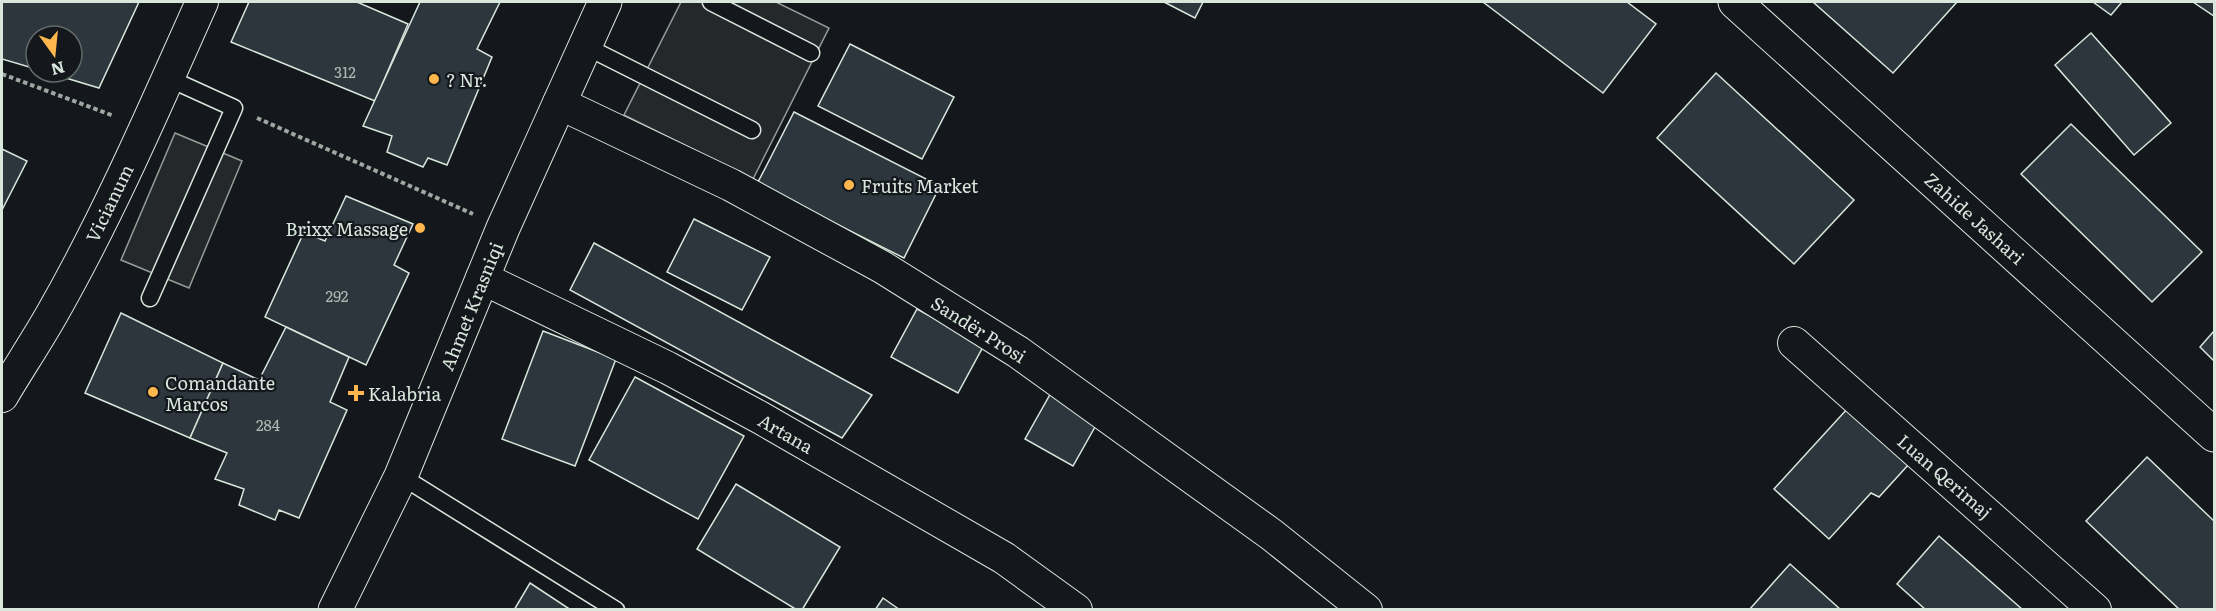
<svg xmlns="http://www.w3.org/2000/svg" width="2216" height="611" viewBox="0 0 2216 611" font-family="Literata,serif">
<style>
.parking{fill:#24282b;stroke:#939e99;stroke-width:1.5}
.building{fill:#2c363c;stroke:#d8e6dc;stroke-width:1.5}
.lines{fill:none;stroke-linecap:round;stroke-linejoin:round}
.lane-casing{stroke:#d8e6dc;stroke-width:19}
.street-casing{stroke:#d8e6dc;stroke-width:34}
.secondary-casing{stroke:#d8e6dc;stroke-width:35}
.path{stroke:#9da8a2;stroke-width:4;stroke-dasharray:4.5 3;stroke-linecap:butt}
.lane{stroke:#14181c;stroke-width:16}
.street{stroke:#14181c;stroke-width:32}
.secondary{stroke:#14181c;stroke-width:33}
.poi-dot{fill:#ffb74d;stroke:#14181c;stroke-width:2}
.labels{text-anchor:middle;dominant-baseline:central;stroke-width:4.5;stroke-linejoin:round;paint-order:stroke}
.number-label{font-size:15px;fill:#adbab4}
.poi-label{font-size:18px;fill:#d8e6dc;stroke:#14181c;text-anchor:start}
.street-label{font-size:18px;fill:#d8e6dc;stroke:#14181c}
</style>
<rect width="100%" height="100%" fill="#14181c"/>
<g class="parking">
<path d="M681,2H776L829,28L753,179L624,115Z"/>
<path d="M175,133L242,161L189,288L121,260Z"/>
</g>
<g class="building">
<path d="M2,2H139L99,88L46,72H72V36H36V69L2,59Z"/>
<path d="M249,2H357L408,24L375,101L231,42Z"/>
<path d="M420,2H500L477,49L492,57L447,165L428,158L423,167L387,152L392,136L363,126Z"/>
<path d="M1164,2H1203L1195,18Z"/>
<path d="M1483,2H1627L1656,24L1603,93Z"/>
<path d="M1813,2H1957L1893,73Z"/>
<path d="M2093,2H2122L2111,15Z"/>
<path d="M2193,2H2214V16Z"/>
<path d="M2091,33L2171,123L2134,155L2055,65Z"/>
<path d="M850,44L954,97L922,159L818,106Z"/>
<path d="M1716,73L1854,200L1794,264L1657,138Z"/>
<path d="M794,112L940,186L904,258L757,184Z"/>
<path d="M2071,124L2202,252L2152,302L2021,174Z"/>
<path d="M2,149L27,161L2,210Z"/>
<path d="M346,196L413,224L394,265L409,273L366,365L265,317L304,232L325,241Z"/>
<path d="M694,219L770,257L742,310L667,272Z"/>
<path d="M594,243L872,395L842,438L570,290Z"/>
<path d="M917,309L984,345L958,393L891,357Z"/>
<path d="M121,313L223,363L190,438L85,393Z"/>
<path d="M286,327L349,357L330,402L347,410L299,518L279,510L275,520L239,505L244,489L215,479L227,453L190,438L223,363L259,380Z"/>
<path d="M543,331L616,359L575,466L502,439Z"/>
<path d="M2214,331V361L2200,347Z"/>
<path d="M635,377L744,436L698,519L589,460Z"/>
<path d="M1052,391L1100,418L1073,466L1025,439Z"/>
<path d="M1848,408L1909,464L1879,497L1871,493L1829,539L1774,489Z"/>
<path d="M2147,457L2214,521V610H2180L2086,521Z"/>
<path d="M736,484L840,547L802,610H797L697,549Z"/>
<path d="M1939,536L2023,610H1926L1897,584Z"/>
<path d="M1790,564L1841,610H1749Z"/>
<path d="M530,583L571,610H514Z"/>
<path d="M883,598L900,610H875Z"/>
</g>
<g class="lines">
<defs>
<g id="lane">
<path d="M711,2L811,53"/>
<path d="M585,46L752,130"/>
<path d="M150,298L234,108L168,78"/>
<path d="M401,476L616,610"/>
</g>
<g id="street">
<path d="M559,103L731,185L882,267L1018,352L1272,535L1366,610"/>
<path d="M482,278L668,368L761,418L1004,558L1076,610"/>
<path d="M1794,343L2095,610"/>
<path d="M2,396C18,369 36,342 52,314C109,214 155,107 202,2"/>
</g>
<g id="secondary">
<path d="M1735,2L2214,435"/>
<path d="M335,610L401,476L503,228L605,2"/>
</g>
</defs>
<use href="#lane" class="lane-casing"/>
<use href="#street" class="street-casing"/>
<use href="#secondary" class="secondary-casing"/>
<g class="path">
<path d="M2,74L114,116"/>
<path d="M257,118L473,214"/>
</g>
<use href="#lane" class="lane"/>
<use href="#street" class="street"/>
<use href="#secondary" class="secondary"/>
</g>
<g class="poi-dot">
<circle cx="434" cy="79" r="6"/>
<circle cx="849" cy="185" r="6"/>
<circle cx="420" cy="228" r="6"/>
<circle cx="153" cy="392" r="6"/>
<path d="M353 384h6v6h6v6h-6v6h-6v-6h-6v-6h6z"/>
</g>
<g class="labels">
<g class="number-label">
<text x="345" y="71">312</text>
<text x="337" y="295">292</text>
<text x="268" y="424">284</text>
</g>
<g class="poi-label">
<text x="446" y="79">? Nr.</text>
<text x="861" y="185">Fruits Market</text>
<text x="408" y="228" text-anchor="end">Brixx Massage</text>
<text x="165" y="382">Comandante<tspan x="165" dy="21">Marcos</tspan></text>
<text x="368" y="393">Kalabria</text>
</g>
<g class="street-label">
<text transform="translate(109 203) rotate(-64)">Vicianum</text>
<text transform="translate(1975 218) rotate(42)">Zahide Jashari</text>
<text transform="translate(471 306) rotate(-68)">Ahmet Krasniqi</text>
<text transform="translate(979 329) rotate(32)">Sandër Prosi</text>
<text transform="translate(786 433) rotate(30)">Artana</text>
<text transform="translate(1945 476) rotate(41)">Luan Qerimaj</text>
</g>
</g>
<rect width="2216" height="611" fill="none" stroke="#d8e6dc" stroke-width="6"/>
<g transform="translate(54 54) rotate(165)"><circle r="28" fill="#14181c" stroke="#626a69" stroke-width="1.5"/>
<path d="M0-4.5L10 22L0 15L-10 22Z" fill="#ffb74d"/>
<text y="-9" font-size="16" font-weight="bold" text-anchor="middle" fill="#d8e6dc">N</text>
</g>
</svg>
